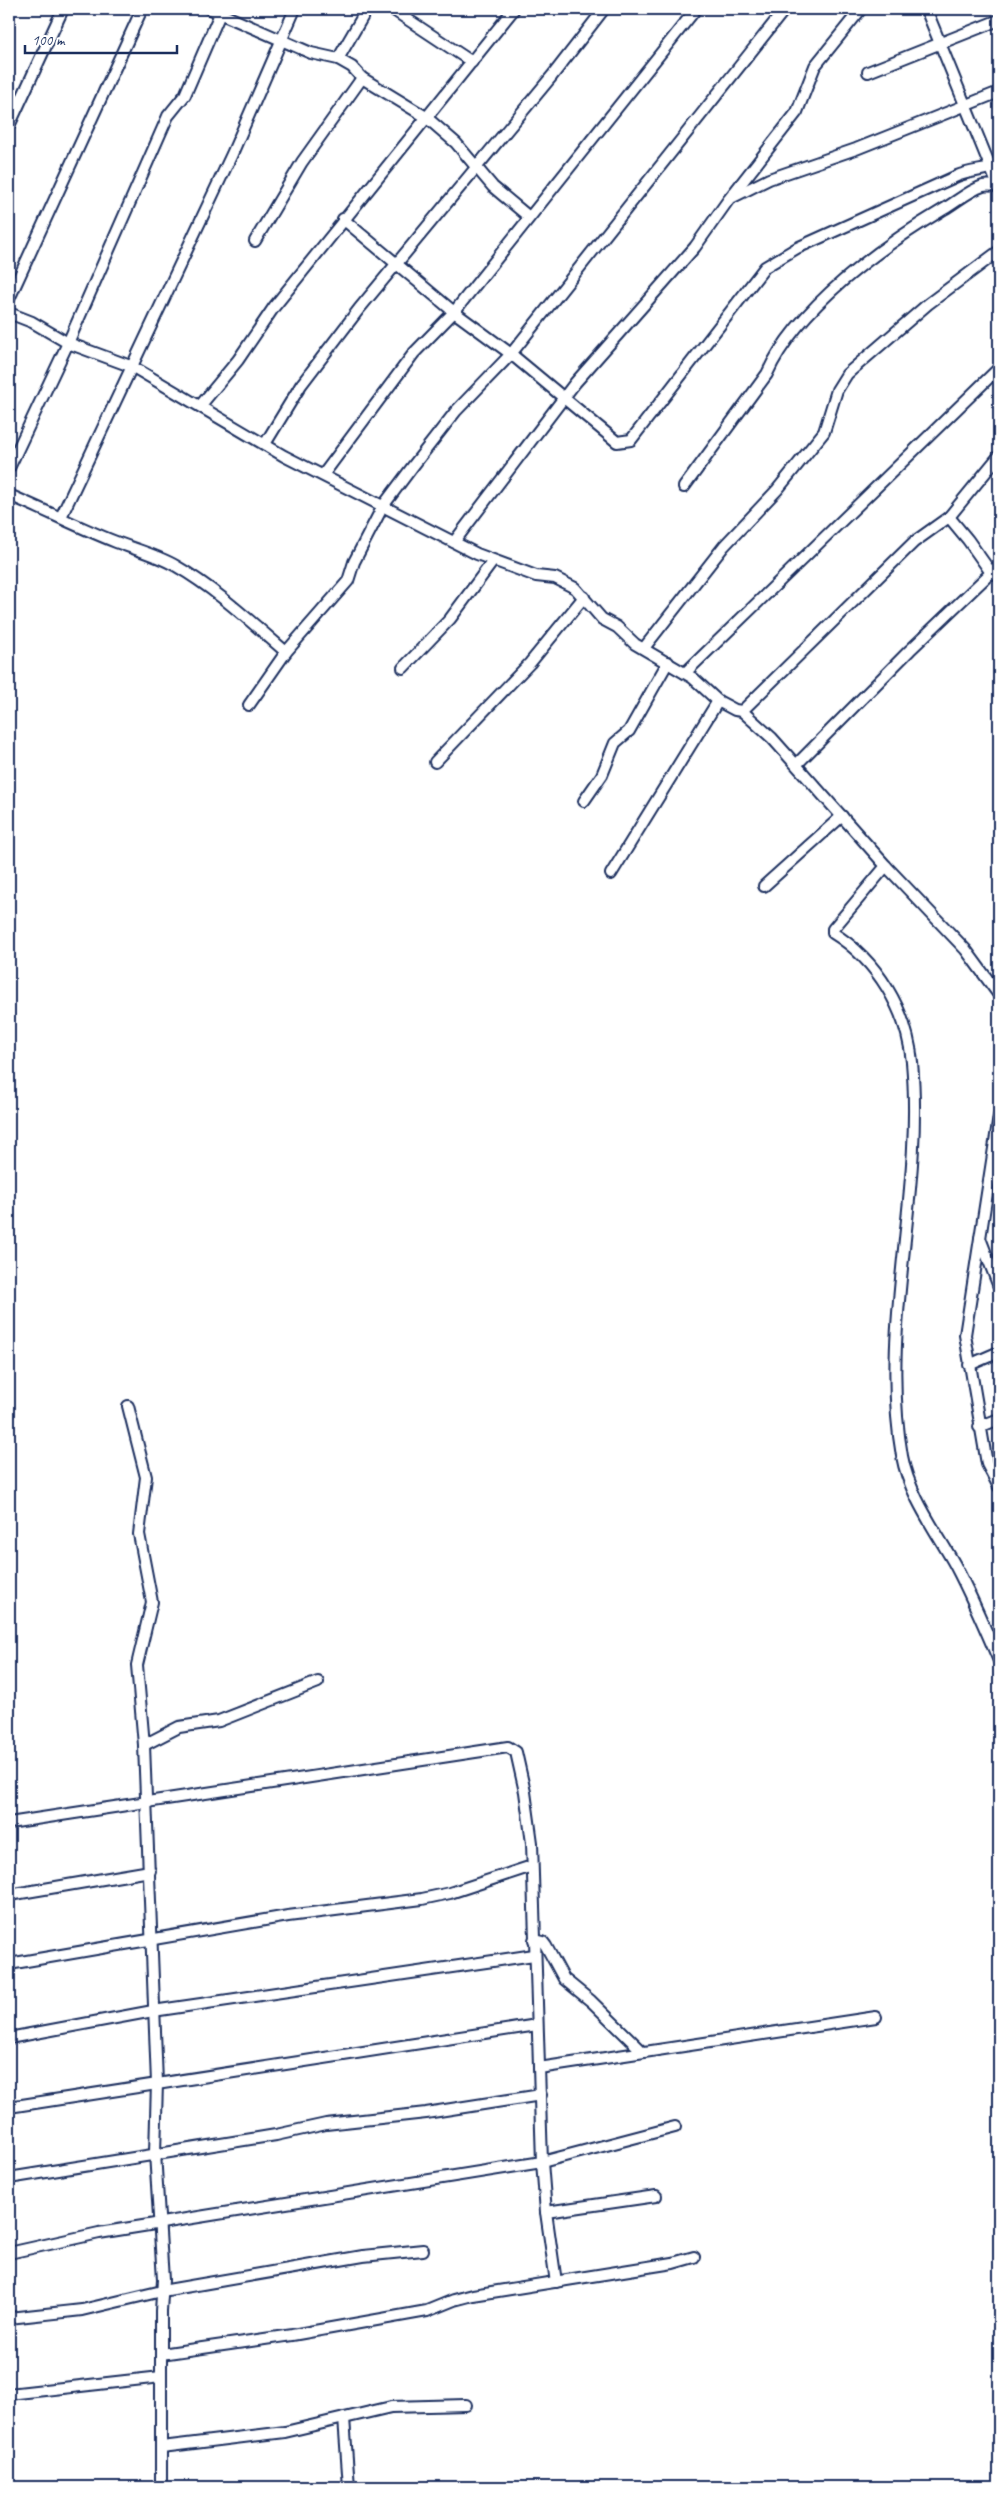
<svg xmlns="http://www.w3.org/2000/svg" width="1008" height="2496" viewBox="0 0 1008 2496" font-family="Caveat,sans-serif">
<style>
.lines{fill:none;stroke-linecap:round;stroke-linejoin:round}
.street-casing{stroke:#1b2f5e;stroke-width:14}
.street{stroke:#fff;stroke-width:10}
</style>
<rect width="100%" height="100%" fill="#fff"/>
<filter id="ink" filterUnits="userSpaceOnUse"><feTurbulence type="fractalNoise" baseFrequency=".02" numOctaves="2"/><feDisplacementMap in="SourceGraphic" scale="10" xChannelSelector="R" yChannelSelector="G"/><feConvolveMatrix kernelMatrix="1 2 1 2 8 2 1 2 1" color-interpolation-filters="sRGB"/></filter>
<g filter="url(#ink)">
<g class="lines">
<defs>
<g id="street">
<path d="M210,9L311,53L338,59L352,67L362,78L426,117L456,143L493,187L529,217"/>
<path d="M392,9L472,62"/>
<path d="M926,9L999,188"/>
<path d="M338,59L367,9"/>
<path d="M868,72L999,20"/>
<path d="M9,126L63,9"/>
<path d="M733,197L769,179L856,149L999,92"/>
<path d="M343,219L454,312L511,354L617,442L631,440L765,267L797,248L957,176C971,170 986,171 999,165"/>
<path d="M255,241L302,162L362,78"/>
<path d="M9,299L142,9"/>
<path d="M9,313L32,322L68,343L133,367L284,456L477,554L536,576L555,578L575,588L602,619L617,627L635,644L693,678L718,701L735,710L742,711L772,738L886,866L966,950L999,995"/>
<path d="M200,406L238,360L274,307L514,9"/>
<path d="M265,444L301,385L359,309L552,76L604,9"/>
<path d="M9,468L68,343L168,116L185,95L222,9"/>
<path d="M323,475L414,353L454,312L696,9"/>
<path d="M684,487L767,374C797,307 882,246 944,209C956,202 970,190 983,186C988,185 994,186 999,186"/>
<path d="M9,495C45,510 80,528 116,542C137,550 157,555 176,566C216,589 251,622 286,652"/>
<path d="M61,517L232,154L295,9"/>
<path d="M949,517L968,540L992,574"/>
<path d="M454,542L575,383L695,247L729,199L797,112L815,66L861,9"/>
<path d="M644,648L724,546L777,490L824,432L837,390L847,374L928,304L999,251"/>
<path d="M403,668L450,619L493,561"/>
<path d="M685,673L999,368"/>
<path d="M249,705L286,652L348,581L354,562L383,506L413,466L456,411L511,354L785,9"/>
<path d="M742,711L914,542L949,517L999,456"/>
<path d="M435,762L530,663L584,597"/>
<path d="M797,764L910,650L999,565"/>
<path d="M584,801L602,775L615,743L629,731L668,662"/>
<path d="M886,866L833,929V933C877,960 907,1010 912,1062C924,1193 879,1326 902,1456C909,1495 936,1531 955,1565C972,1597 985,1628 999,1661"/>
<path d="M611,874L718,701"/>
<path d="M764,886L842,816"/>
<path d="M999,1116L965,1335L987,1464L999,1487"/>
<path d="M980,1238L999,1287"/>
<path d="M969,1365L999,1352"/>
<path d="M128,1406L146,1477L139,1534L152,1602L137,1665L144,1745L157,2083L155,2153L163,2280L161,2311V2487"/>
<path d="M979,1427L999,1419"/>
<path d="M144,1745L179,1727L219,1721L318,1682"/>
<path d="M9,1823L508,1747L516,1752L525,1792L532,1843L542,2162L546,2212L556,2282"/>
<path d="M9,1895L150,1871"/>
<path d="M534,1940L543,1942L546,1946L564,1979L591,2001L643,2052"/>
<path d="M9,1964L288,1916L422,1899L450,1893L532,1866"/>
<path d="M9,2038L153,2011L534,1955"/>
<path d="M539,2068L876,2017"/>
<path d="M9,2107L537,2025"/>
<path d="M9,2178L276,2135L326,2124L426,2113L541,2095"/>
<path d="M546,2212L656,2196"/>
<path d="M9,2253L99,2233L542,2162L675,2127"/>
<path d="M9,2318L82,2310L162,2291L363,2256L423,2250"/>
<path d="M161,2354L292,2335L399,2316L427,2311L454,2300L473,2295L673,2263L694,2257"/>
<path d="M9,2394L161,2377"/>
<path d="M344,2418L349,2487"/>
<path d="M162,2447L285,2432L391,2407L466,2405"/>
</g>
</defs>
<use href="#street" class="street-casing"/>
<use href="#street" class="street"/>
</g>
</g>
<rect width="1008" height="2496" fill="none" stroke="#fff" stroke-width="30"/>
<rect x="15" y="15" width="978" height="2466" fill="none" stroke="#1b2f5e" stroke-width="2" filter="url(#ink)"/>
<path d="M25 45v8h152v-8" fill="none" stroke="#1b2f5e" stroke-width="2.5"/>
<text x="32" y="45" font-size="15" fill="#1b2f5e" stroke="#ffffff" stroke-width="4" paint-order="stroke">100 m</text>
</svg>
